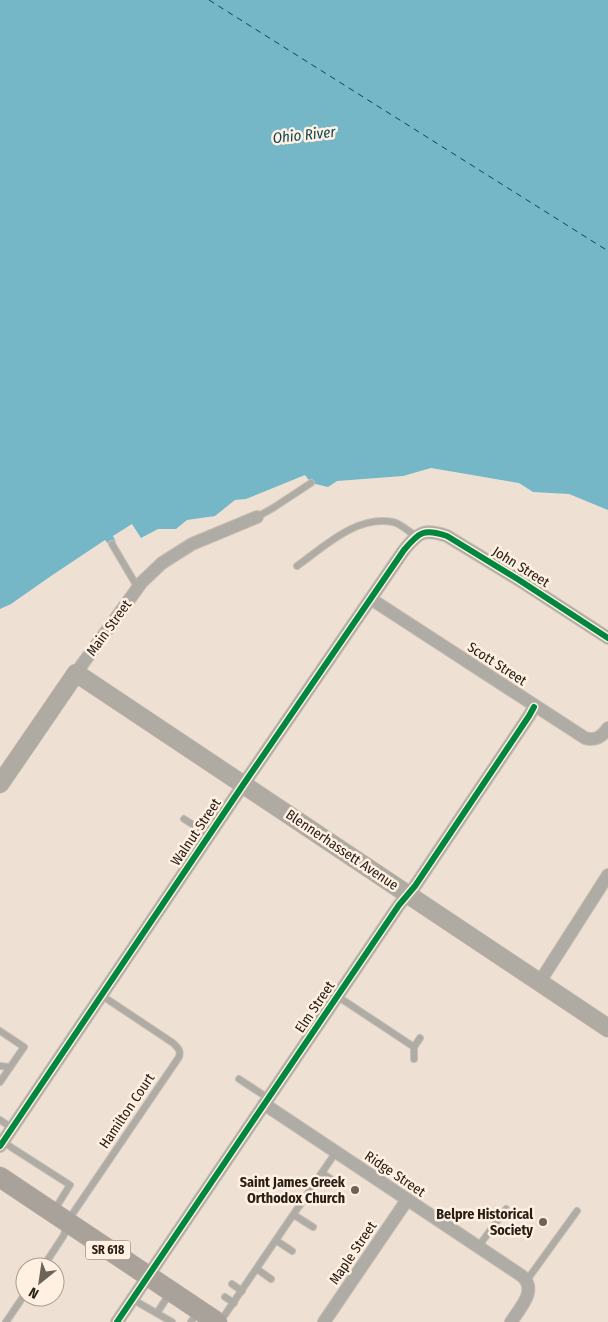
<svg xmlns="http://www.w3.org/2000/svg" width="608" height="1322" viewBox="0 0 608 1322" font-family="'Fira Sans Condensed',sans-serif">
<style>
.water{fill:#75b7c6}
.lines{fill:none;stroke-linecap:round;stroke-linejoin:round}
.ferry{stroke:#0b4655;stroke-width:1;stroke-dasharray:6 5;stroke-linecap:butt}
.lane-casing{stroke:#c9beb4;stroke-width:8}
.street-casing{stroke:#c9beb4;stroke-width:14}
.secondary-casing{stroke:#c9beb4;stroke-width:19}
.primary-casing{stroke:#c9beb4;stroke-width:21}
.lane{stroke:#afaba5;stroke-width:6}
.street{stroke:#afaba5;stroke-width:12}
.secondary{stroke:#afaaa2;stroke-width:18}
.primary{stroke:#a8a29b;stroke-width:20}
.cycleway-casing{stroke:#fff0e2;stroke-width:9}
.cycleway{stroke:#00873e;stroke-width:6}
.poi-dot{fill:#6d6459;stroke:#fff0e2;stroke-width:2}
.labels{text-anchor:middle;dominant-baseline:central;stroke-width:5;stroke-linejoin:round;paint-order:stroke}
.shield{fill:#fff0e2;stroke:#685e54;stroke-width:1}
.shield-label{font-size:12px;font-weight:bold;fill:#282017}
.street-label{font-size:14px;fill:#282017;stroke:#fff0e2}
.poi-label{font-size:14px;font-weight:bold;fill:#282017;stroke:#fff0e2;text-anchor:end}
.water-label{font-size:15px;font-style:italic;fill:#0b4655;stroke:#fff0e2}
</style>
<rect width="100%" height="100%" fill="#eee1d4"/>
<path class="water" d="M0,0H608V510L569,494L533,492L519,483L431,468L403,476L337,481L328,487L311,483L305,475L246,499L235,500L215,516L187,520L176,529H158L141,538L132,524L113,536L116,542L109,545L105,540L51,576L11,604L0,609Z"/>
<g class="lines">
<path class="ferry" d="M209,0L608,251"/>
<defs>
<g id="lane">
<path d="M257,517L273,508L311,483"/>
<path d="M112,544L138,588"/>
<path d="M297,566C324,547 356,515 393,522C400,523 409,532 416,536"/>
<path d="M184,819L209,835"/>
<path d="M337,996L414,1047"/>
<path d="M0,1031L24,1047L0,1082"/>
<path d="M414,1059V1047L420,1038"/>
<path d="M0,1066L10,1067"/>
<path d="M239,1079L268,1098"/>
<path d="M0,1120L12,1128"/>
<path d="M3,1142L70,1185L55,1209"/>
<path d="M322,1173L339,1184"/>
<path d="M294,1215L313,1227"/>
<path d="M277,1241L292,1251"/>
<path d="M478,1247L506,1209"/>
<path d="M43,1267L64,1235L67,1222L179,1057C181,1050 178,1048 173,1043L101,995"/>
<path d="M257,1269L271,1279"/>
<path d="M527,1280L577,1211"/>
<path d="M232,1284L242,1291"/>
<path d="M225,1297L234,1303"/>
<path d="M132,1299L172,1322"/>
<path d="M157,1313L170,1293"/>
<path d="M6,1322L25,1294"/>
<path d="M191,1322L198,1311"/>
<path d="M220,1322L336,1152"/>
</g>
<g id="street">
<path d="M371,599L585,738C595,741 602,737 608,728"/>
<path d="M76,673L142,582L162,563L192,544L257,517"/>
<path d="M539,983L608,875"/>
<path d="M264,1104L522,1276C538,1290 520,1308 511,1322"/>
<path d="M0,1146L243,785L404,550C419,532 424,528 447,536L519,580L608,638"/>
<path d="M117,1322L399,905L415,886L529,716L534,707"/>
<path d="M324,1322L407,1200"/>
</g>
<path id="secondary" d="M0,784L76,673L608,1028"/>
<path id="primary" d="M0,1177L217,1322"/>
</defs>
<use href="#lane" class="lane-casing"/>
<use href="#street" class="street-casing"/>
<use href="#secondary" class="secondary-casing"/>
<use href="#primary" class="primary-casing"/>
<use href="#lane" class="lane"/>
<use href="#street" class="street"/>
<use href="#secondary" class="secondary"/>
<use href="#primary" class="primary"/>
<defs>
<g id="cycleway">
<path d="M0,1146L243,785L404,550C419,532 424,528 447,536L519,580L608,638"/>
<path d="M117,1322L399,905L415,886L529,716L534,707"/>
</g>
</defs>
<use href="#cycleway" class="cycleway-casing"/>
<use href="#cycleway" class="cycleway"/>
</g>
<g class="poi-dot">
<circle cx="355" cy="1190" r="5"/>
<circle cx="543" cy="1222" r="5"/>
</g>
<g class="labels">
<rect class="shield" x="85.5" y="1240.5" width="45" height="19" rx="4"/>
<g class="shield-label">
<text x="108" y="1250">SR 618</text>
</g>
<g class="street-label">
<text transform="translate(521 567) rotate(32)">John Street</text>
<text transform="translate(109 628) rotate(-54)">Main Street</text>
<text transform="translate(497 664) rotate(33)">Scott Street</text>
<text transform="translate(196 832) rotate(-56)">Walnut Street</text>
<text transform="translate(342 850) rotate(34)">Blennerhassett Avenue</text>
<text transform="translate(315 1007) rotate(-56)">Elm Street</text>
<text transform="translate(127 1111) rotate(-56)">Hamilton Court</text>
<text transform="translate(395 1174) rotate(34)">Ridge Street</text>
<text transform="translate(353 1253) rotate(-56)">Maple Street</text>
</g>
<g class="poi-label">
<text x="345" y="1182">Saint James Greek<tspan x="345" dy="16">Orthodox Church</tspan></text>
<text x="533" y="1214">Belpre Historical<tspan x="533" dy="16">Society</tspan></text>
</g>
<g class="water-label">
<text transform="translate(304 135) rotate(-6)">Ohio River</text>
</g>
</g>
<g transform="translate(40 1282) rotate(210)"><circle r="24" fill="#fff0e2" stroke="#a99d91"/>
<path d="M0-4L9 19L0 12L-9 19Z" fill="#6d6459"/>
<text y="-8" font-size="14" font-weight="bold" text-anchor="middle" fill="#282017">N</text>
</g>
</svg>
